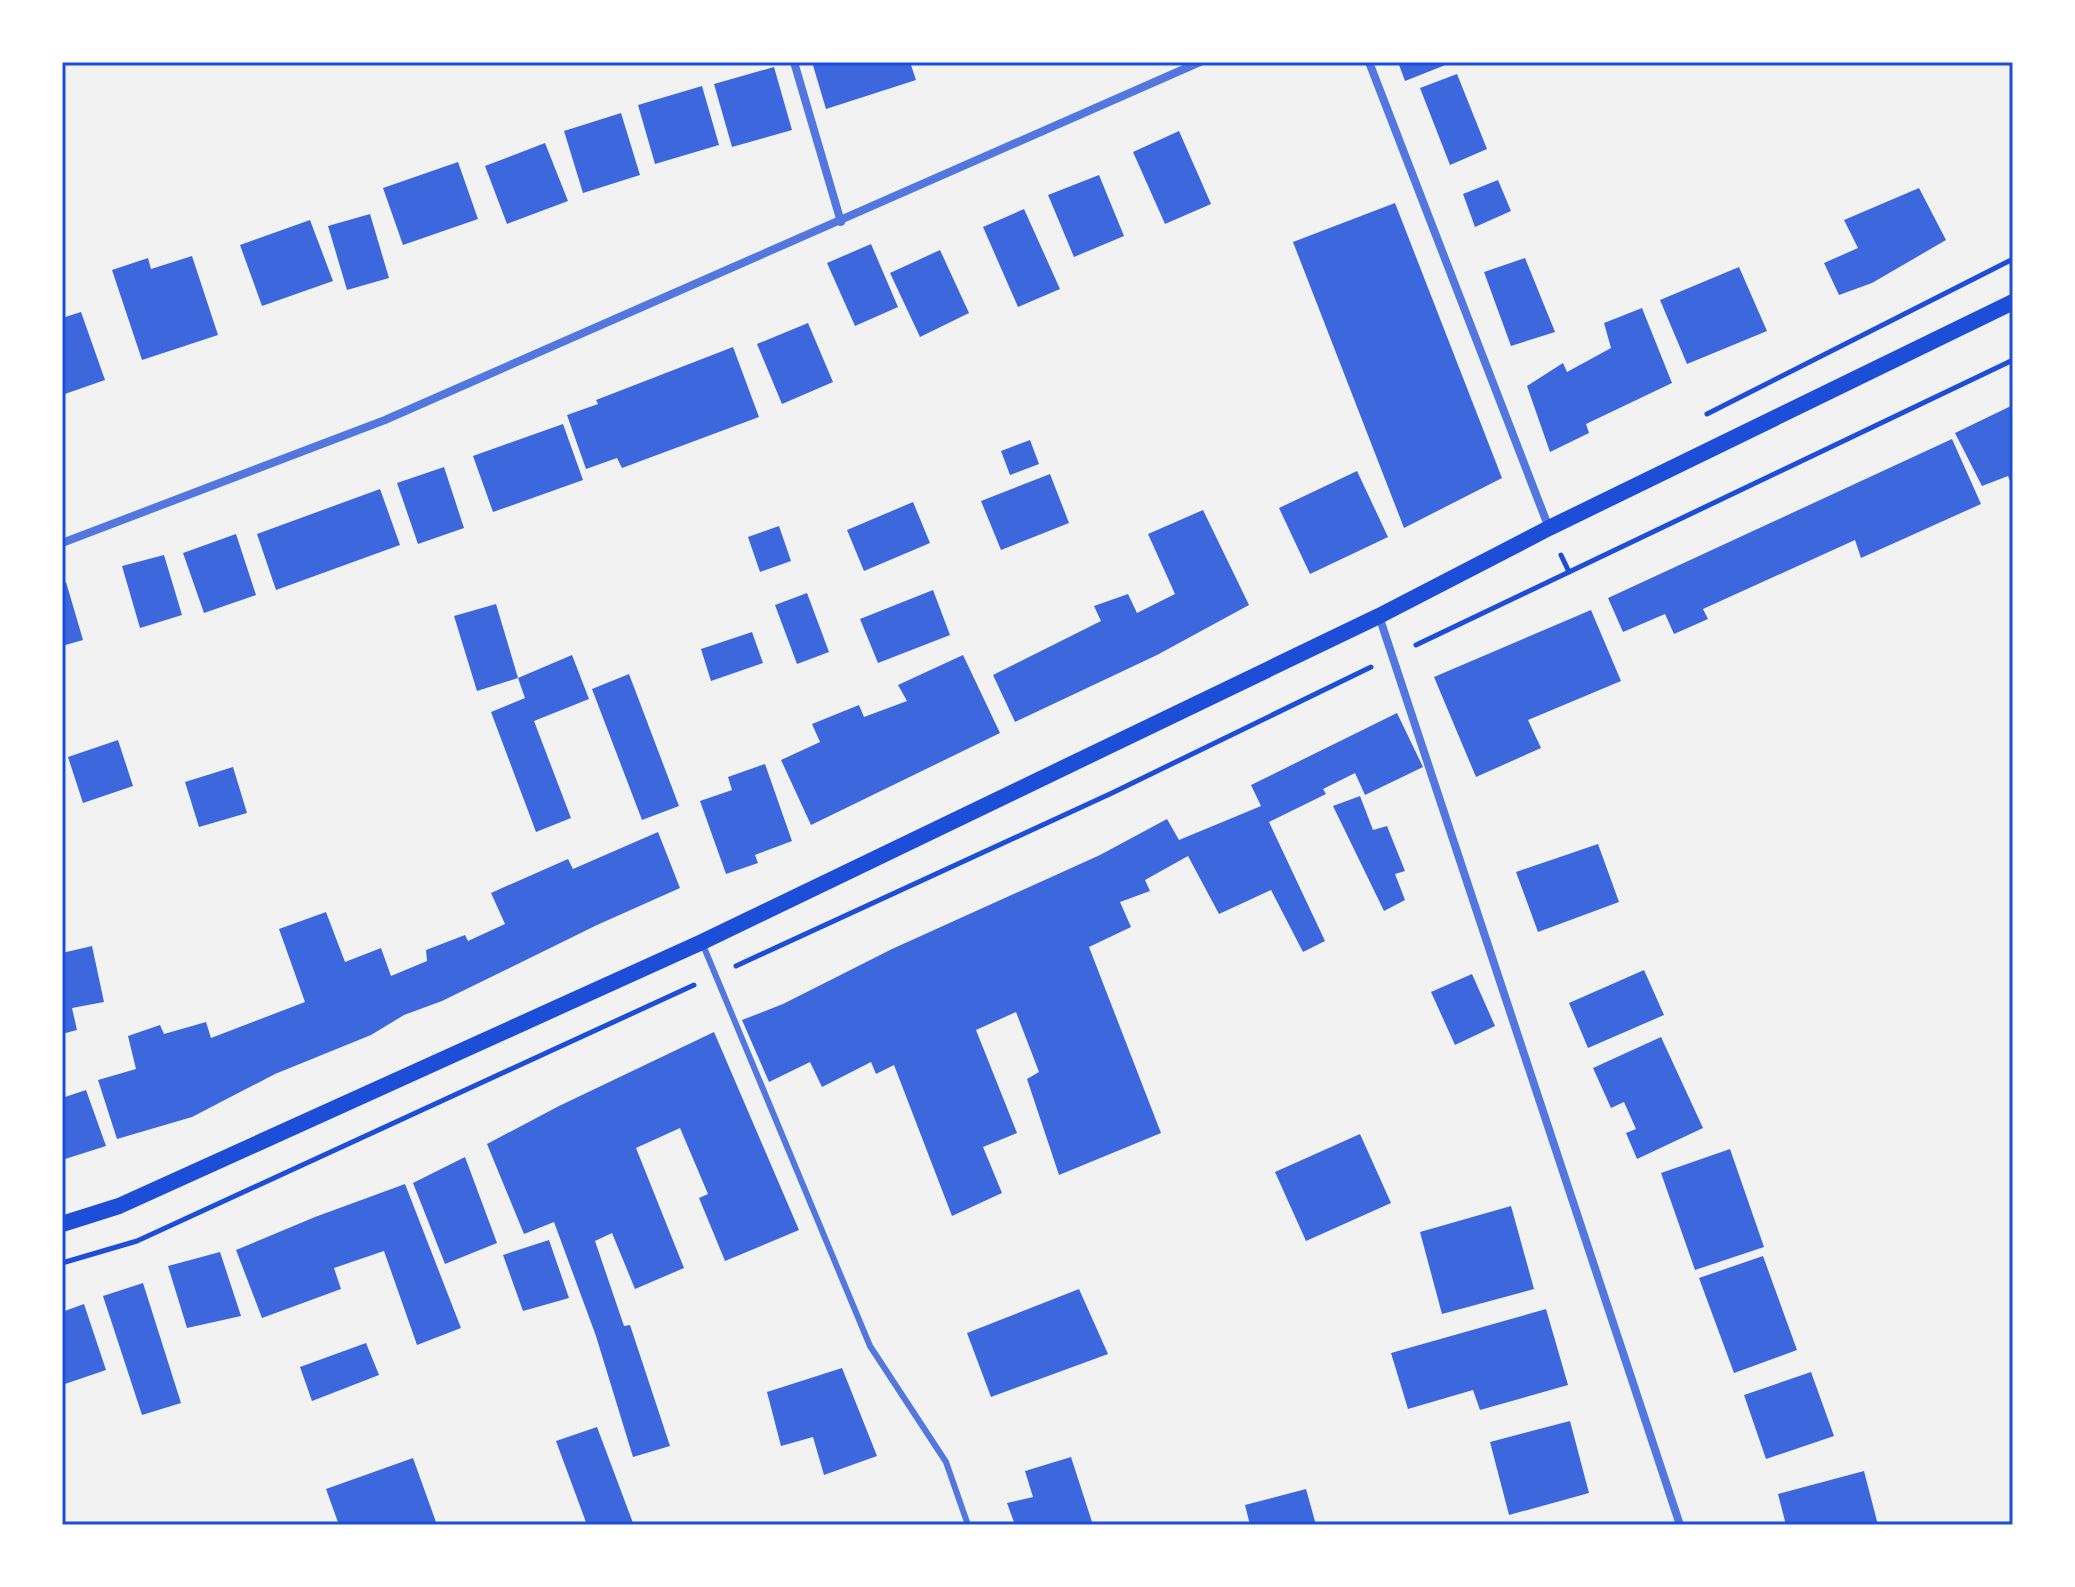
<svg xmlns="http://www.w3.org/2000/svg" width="2075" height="1587" viewBox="0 0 2075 1587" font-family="'Fira Sans',sans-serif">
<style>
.building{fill:#3d67dc}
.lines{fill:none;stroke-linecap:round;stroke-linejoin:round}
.path{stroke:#1d4ed8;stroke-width:5}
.service{stroke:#5277de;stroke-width:6}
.minor{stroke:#5277de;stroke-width:8}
.secondary{stroke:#1d4ed8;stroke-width:16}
.neatline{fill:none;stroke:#1d4ed8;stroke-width:3}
</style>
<rect width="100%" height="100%" fill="#f2f2f2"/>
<g class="building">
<path d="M812,62H910L916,80L826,109Z"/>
<path d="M1398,62H1453L1405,81Z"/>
<path d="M774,67L792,130L732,147L714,84Z"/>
<path d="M1457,74L1487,149L1450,165L1420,88Z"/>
<path d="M702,86L719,145L655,164L638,105Z"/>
<path d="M621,113L640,175L583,193L564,131Z"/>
<path d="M1179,131L1211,204L1165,224L1133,152Z"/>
<path d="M545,143L568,201L507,224L485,166Z"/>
<path d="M458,162L478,219L403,245L383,188Z"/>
<path d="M1099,175L1124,236L1074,257L1048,195Z"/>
<path d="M1498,180L1511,211L1475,227L1463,194Z"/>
<path d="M1919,188L1946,240L1872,283L1839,295L1824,263L1858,248L1844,220Z"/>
<path d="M1395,203L1502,478L1404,528L1293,242Z"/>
<path d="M1024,209L1060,289L1018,307L983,227Z"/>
<path d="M370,214L389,278L347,290L328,226Z"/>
<path d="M310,220L333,281L262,306L240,245Z"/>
<path d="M871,244L898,307L855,326L827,263Z"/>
<path d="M940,250L969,313L920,337L890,273Z"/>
<path d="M192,256L218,335L142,360L112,270L148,258L151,269Z"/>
<path d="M1525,258L1555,332L1511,346L1484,272Z"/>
<path d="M1739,267L1767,331L1687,364L1660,300Z"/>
<path d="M1642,308L1672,383L1586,424L1589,433L1550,452L1527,386L1563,363L1567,372L1611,348L1604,323Z"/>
<path d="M81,312L105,380L62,395V318Z"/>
<path d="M808,323L833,382L782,404L757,344Z"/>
<path d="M733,347L759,417L622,468L617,458L586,469L567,415L598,404L596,400Z"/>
<path d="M2013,405V488L2008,476L1982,486L1955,433Z"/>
<path d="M563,424L583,480L493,512L473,456Z"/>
<path d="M1952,439L1981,504L1861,558L1855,540L1703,609L1708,619L1674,634L1665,614L1623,632L1608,598Z"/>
<path d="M1030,440L1039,464L1010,475L1001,451Z"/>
<path d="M444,467L464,528L418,544L397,483Z"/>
<path d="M1357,471L1388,537L1310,574L1279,508Z"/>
<path d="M1050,474L1069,523L1001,550L981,501Z"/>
<path d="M380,489L400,545L276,590L257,534Z"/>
<path d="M913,502L930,543L864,571L847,530Z"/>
<path d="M1203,510L1249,605L1157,655L1015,722L993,675L1101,621L1094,606L1128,594L1137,613L1175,594L1148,534Z"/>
<path d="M779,526L791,561L760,572L748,537Z"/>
<path d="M236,534L256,595L204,613L183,553Z"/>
<path d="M164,555L182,615L140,628L122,566Z"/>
<path d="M66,582L83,640L62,646V583Z"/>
<path d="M933,590L950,635L878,663L860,619Z"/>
<path d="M807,593L829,652L797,664L775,605Z"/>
<path d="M496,604L518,678L477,691L454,616Z"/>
<path d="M1591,610L1621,681L1528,720L1541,748L1476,777L1434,677Z"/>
<path d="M752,632L763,663L711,681L701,649Z"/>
<path d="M572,655L589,699L534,721L571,818L536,832L491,712L525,698L518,678Z"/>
<path d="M963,655L1000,733L811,825L781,760L820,742L812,724L859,705L864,717L907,701L898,685Z"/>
<path d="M629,674L679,806L642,820L592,689Z"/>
<path d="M1397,713L1423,767L1365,795L1355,773L1323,789L1326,794L1269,822L1325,941L1303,952L1271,890L1219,914L1188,856L1145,880L1150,891L1120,902L1131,927L1089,947L1161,1133L1059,1175L1027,1079L1039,1072L1016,1012L976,1030L1017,1133L983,1147L1002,1193L952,1216L894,1065L876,1074L871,1062L822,1087L810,1062L769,1082L742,1020L783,1004L892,949L1100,855L1167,819L1179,840L1261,806L1251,785Z"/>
<path d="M118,740L133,786L83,803L68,757Z"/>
<path d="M765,764L792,841L755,855L758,863L726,874L700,801L732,790L728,777Z"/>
<path d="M233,767L247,813L199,827L185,782Z"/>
<path d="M1360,796L1373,830L1387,826L1405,871L1395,874L1405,900L1384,911L1333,806Z"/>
<path d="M658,832L680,888L597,925L442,1001L404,1015L371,1035L275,1074L192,1117L117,1139L98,1080L136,1069L128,1036L160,1025L164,1034L206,1022L211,1038L305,1002L279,929L326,912L345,962L381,948L391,976L427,961L426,950L465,935L468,941L505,924L491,893L568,859L573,869Z"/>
<path d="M1598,844L1619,902L1538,932L1516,872Z"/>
<path d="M92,946L104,1002L72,1008L77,1030L62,1034V953Z"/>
<path d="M1644,970L1664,1015L1588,1048L1569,1003Z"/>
<path d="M1472,974L1495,1026L1455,1045L1431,992Z"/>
<path d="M714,1032L799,1230L725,1261L699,1198L708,1194L680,1128L636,1148L684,1268L635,1289L612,1233L595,1241L624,1326L630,1325L670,1446L633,1457L596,1336L554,1222L524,1234L487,1144L559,1106Z"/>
<path d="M1661,1037L1703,1128L1637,1159L1626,1133L1636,1129L1624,1102L1611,1108L1593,1068Z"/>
<path d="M86,1090L106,1146L62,1160V1098Z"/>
<path d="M1360,1134L1391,1203L1306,1241L1275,1172Z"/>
<path d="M1730,1149L1764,1247L1695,1270L1661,1173Z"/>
<path d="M465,1157L497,1243L445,1264L413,1183Z"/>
<path d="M405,1184L461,1328L417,1345L384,1251L334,1268L341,1289L262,1318L236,1250L315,1217Z"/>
<path d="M1511,1206L1534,1289L1442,1314L1420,1232Z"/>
<path d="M549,1240L569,1298L523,1311L503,1255Z"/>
<path d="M220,1252L241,1316L187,1328L168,1266Z"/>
<path d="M1763,1256L1797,1350L1734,1373L1699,1278Z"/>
<path d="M143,1283L181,1403L142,1415L103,1296Z"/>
<path d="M1079,1289L1108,1354L991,1397L967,1333Z"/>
<path d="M84,1304L106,1370L62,1385V1312Z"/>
<path d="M1546,1309L1568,1385L1480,1410L1473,1390L1408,1409L1391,1353Z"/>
<path d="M366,1343L379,1375L312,1401L300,1367Z"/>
<path d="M842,1368L877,1456L824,1475L813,1437L781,1446L767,1392Z"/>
<path d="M1811,1372L1834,1436L1766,1459L1744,1395Z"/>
<path d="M1570,1421L1589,1493L1509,1515L1490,1442Z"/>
<path d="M597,1427L633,1523L628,1525H587L556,1441Z"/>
<path d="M1071,1457L1093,1525H1015L1007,1503L1033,1497L1025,1471Z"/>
<path d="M413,1458L437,1525H339L326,1489Z"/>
<path d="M1864,1471L1878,1525H1786L1778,1494Z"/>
<path d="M1306,1489L1316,1525H1250L1245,1505Z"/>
</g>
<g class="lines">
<g class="path">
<path d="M1707,414L2013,259"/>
<path d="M1561,555L1569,572"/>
<path d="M1416,645L2013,360"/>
<path d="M736,966L1112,793L1371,667"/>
<path d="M62,1263L137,1241L694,985"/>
</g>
<path class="service" d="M703,945L870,1346L946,1462L968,1525"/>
<g class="minor">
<path d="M794,62L841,222"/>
<path d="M1369,62L1549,528"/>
<path d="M62,543L385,420L1200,62"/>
<path d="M1379,616L1680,1525"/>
</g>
<path class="secondary" d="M62,1224L119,1206L702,942L1379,616L1549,528L2013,302"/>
</g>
<rect width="2075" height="1587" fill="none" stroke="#ffffff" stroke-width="128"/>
<rect x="64" y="64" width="1947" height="1459" class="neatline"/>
</svg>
